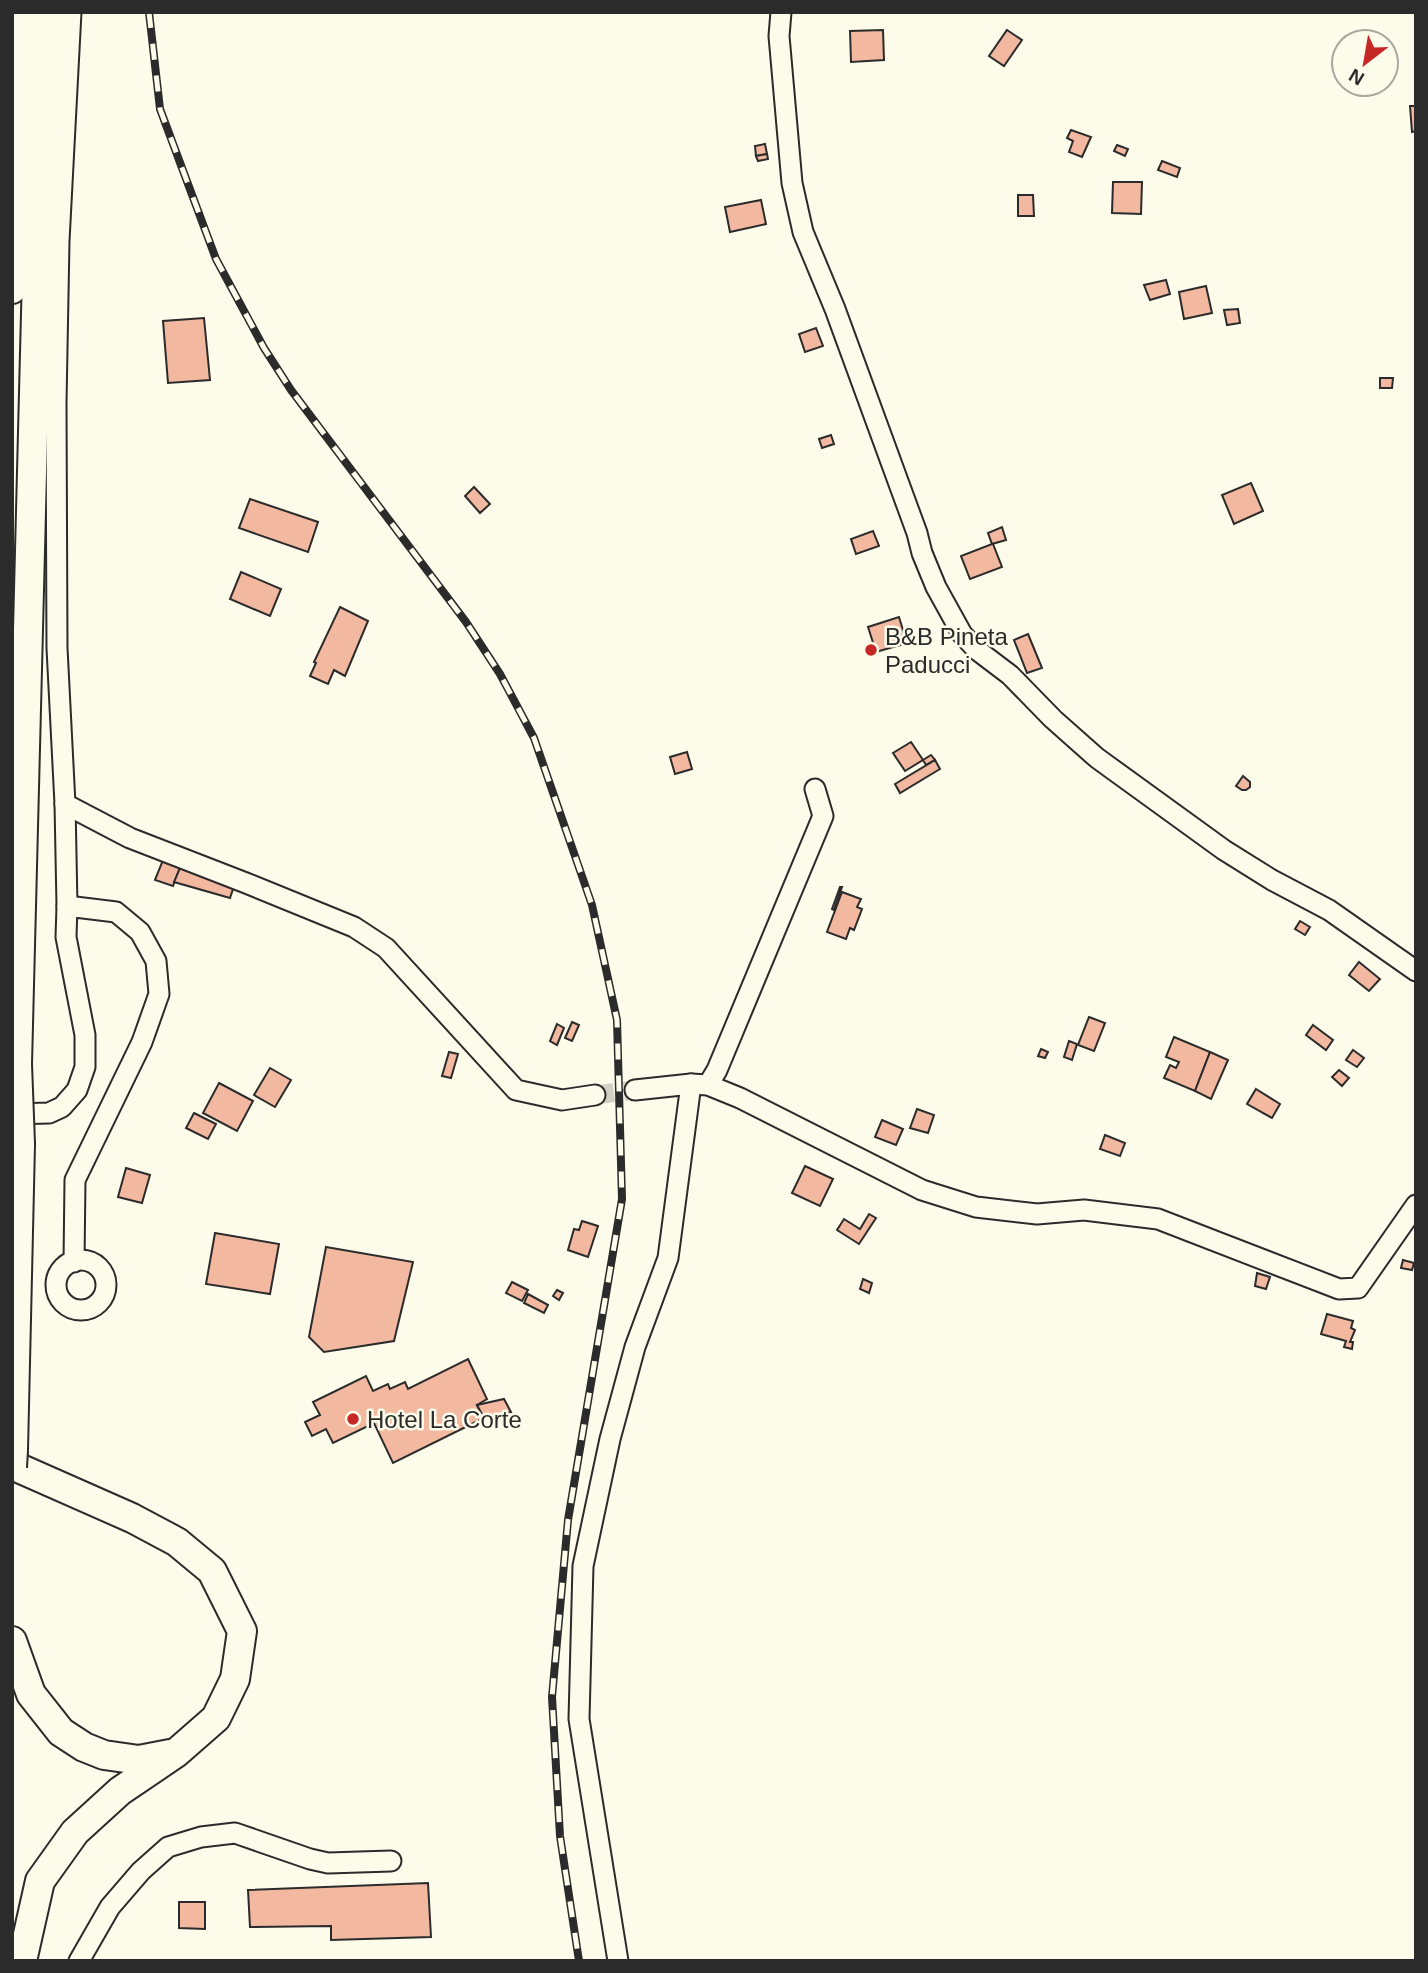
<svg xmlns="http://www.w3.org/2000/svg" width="1428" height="1973" viewBox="0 0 1428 1973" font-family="Helvetica,sans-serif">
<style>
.building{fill:#f2b8a0;stroke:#2b2b2b;stroke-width:2}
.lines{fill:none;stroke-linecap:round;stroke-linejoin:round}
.minor-tunnel{stroke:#d3d1c4;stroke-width:19;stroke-dasharray:19 10;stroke-linecap:butt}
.minor-casing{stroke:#2b2b2b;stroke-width:23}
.highway-casing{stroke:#2b2b2b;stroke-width:32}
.minor{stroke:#fdfbea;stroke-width:19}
.highway{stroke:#fdfbea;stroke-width:28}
.rail-casing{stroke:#2b2b2b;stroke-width:8}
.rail{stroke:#fdfbea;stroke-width:5;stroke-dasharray:16;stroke-linecap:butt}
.highway-bridge-casing{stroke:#2b2b2b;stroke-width:32;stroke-linecap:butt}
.highway-bridge{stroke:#fdfbea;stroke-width:28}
.poi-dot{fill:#c62828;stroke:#fdfbea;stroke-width:2.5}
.labels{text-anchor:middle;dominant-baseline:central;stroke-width:5;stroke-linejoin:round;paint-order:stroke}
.poi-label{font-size:24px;fill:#2b2b2b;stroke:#fdfbea;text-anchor:start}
</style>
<rect width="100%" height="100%" fill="#fdfbea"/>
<g class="building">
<path d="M883,30L884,60L851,62L850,31Z"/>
<path d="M1007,30L1022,40L1004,66L989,56Z"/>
<path d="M1410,106H1416V131L1412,132Z"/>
<path d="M1071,130L1091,137L1082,157L1069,152L1073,141L1067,138Z"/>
<path d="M765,144L767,154L756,156L755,146Z"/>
<path d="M1117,145L1128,149L1125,156L1114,151Z"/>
<path d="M767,154L768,159L758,161L756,156Z"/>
<path d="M1162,161L1180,168L1177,177L1158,170Z"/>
<path d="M1113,182H1142L1141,214L1112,213Z"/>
<path d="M1018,195H1033L1034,216H1018Z"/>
<path d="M761,200L766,224L730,232L725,207Z"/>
<path d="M1166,280L1170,294L1150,300L1144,285Z"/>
<path d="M1206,286L1212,313L1184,319L1179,292Z"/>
<path d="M1238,309L1240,323L1227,325L1224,310Z"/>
<path d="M204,318L210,380L168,383L163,321Z"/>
<path d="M816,328L823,346L805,352L799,334Z"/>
<path d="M1380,378H1393L1392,388H1380Z"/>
<path d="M831,435L834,444L822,448L819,439Z"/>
<path d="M1251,483L1263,511L1234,524L1222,495Z"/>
<path d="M474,487L490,504L480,513L465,496Z"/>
<path d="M250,499L318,522L308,552L239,528Z"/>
<path d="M1002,527L1006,540L992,544L988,533Z"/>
<path d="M873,531L879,546L856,554L851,539Z"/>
<path d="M992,544H993L1002,567L970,579L961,556Z"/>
<path d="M241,572L281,589L270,616L230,599Z"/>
<path d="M340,607L368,621L345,676L334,670L328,684L310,676L316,663L314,662Z"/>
<path d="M899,617L907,643L876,652L868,627Z"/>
<path d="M1028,634L1042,668L1027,673L1014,640Z"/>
<path d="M911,742L923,760L905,771L893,753Z"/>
<path d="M687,752L692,769L675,774L670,757Z"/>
<path d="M931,755L935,760L926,765L923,760Z"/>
<path d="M935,760L940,769L900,793L895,784Z"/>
<path d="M1243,776L1250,782V787L1246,790H1242L1236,786Z"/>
<path d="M165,855L182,863L173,886L155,880Z"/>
<path d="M182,863L235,883L230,898L174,882Z"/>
<path d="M840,887H842L834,910L832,909Z"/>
<path d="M842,892L861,899L857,907L862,909L854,930L850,928L846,939L827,932Z"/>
<path d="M1300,921L1310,927L1305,935L1295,929Z"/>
<path d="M1359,962L1380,979L1369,991L1349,975Z"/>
<path d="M1089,1017L1105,1023L1094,1051L1078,1045Z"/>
<path d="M572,1022L579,1025L572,1041L565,1038Z"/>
<path d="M557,1024L564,1028L557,1045L550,1041Z"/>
<path d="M1313,1025L1333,1040L1326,1050L1306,1035Z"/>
<path d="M1174,1037L1210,1052L1195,1091L1164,1078L1170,1065L1176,1068L1179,1062L1166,1057Z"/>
<path d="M1069,1041L1077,1044L1072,1060L1064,1057Z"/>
<path d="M1041,1049L1048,1052L1045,1058L1038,1056Z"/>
<path d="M1353,1050L1364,1058L1357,1067L1346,1060Z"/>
<path d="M449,1052L458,1054L451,1078L442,1076Z"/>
<path d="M1210,1052L1228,1060L1211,1099L1195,1091Z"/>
<path d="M270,1068L291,1080L275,1107L254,1095Z"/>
<path d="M1339,1070L1349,1078L1342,1086L1332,1077Z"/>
<path d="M219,1083L253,1101L237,1131L203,1113Z"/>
<path d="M1256,1089L1280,1104L1272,1118L1247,1104Z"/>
<path d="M917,1109L934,1115L928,1133L910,1128Z"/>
<path d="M194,1113L216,1124L208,1139L186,1128Z"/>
<path d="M882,1120L903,1129L896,1145L875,1137Z"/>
<path d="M1105,1135L1125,1143L1120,1156L1100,1149Z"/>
<path d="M805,1166L833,1179L820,1206L792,1193Z"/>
<path d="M126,1168L150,1175L142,1203L118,1197Z"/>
<path d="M869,1214L876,1218L859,1244L837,1230L844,1219L860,1229Z"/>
<path d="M582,1221L598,1226L588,1257L568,1250L574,1229L579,1230Z"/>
<path d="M215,1233L279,1244L270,1294L206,1284Z"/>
<path d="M326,1247L413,1262L394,1341L324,1352L309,1337Z"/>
<path d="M1403,1260L1414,1263L1412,1270L1401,1268Z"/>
<path d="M1257,1273L1270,1277L1266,1289L1255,1286Z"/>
<path d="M863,1279L872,1283L869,1293L860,1289Z"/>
<path d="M512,1282L528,1290L522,1301L506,1293Z"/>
<path d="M557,1290L563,1293L559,1300L553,1296Z"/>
<path d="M528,1294L548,1305L544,1313L524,1303Z"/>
<path d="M1327,1314L1353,1321L1351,1328L1355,1330L1350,1342H1353L1352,1349L1344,1347L1346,1341L1321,1334Z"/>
<path d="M468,1359L487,1399L477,1405L484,1418L393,1463L374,1423L333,1443L326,1429L312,1436L305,1422L320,1415L313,1402L366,1376L373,1391L388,1384L390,1389L405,1382L408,1389Z"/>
<path d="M504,1399L511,1412L484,1418L477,1405Z"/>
<path d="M428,1883L431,1937L331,1940V1926L250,1927L248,1890Z"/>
<path d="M179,1902H205V1929L179,1928Z"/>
</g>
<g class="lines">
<path class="minor-tunnel" d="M595,1095L635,1090"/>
<defs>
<g id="minor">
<path d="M781,12L779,36L792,183L803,232L835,309L917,533L922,553L936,587L962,634L977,650L1010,675L1053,719L1097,758L1224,850L1272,880L1329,910L1416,971"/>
<path d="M65,804L130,838L246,883L354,927L386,948L516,1090L562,1100L595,1095"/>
<path d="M67,906L65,804L57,648L56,403L59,241L71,12"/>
<path d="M708,1085L717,1070L823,816L815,789"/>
<path d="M635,1090L691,1084L708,1085L740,1098L922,1190L976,1207L1037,1214L1084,1210L1158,1219L1339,1289L1358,1288L1416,1205"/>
<path d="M12,1114L49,1113L62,1107L77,1090L85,1067V1035L66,937L67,906L116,912L140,932L156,961L159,994L142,1042L75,1180L74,1262"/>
<circle cx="81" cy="1285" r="25"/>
<path d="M79,1961L110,1907L141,1871L168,1847L201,1837L235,1833L310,1859L328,1863L391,1861"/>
<path d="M618,1961L579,1719L583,1566L610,1439L635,1347L668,1258L691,1084"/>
</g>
<g id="highway">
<path d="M12,289L28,12"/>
<path d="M17,1064L37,274L51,12"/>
<path d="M13,1450L20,1144"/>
<path d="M12,1465L132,1518L177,1542L212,1571L242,1631L235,1679L216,1718L176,1753L120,1791L75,1832L40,1881L22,1961"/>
<path d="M12,1641L31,1694L61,1732L84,1747L104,1755L139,1760L170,1754"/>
</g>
</defs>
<use href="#minor" class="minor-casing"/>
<use href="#highway" class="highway-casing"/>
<use href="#minor" class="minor"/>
<use href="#highway" class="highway"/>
<defs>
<path id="rail" d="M149,12L160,109L216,259L264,348L291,390L466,622L500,674L534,738L592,905L617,1020L622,1199L568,1520L552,1697L560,1836L579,1961"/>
</defs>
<use href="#rail" class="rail-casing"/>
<use href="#rail" class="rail"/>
<defs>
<g id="highway-bridge">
<path d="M17,1064L20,1144"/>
<path d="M12,1467L13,1450"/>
</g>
</defs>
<use href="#highway-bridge" class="highway-bridge-casing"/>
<use href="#highway-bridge" class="highway-bridge"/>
</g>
<g class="poi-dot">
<circle cx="871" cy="650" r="7"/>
<circle cx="353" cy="1419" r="7"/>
</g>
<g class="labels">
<g class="poi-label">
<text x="885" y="636">B&amp;B Pineta<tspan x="885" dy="28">Paducci</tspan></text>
<text x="367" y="1419">Hotel La Corte</text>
</g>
</g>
<rect width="1428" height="1973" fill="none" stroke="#2b2b2b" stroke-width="28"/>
<g transform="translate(1365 63) rotate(211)"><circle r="33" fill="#fdfbea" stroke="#a9a89e" stroke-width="2"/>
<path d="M0-5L12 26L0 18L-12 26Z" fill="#c62828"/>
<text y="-10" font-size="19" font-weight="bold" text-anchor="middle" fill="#2b2b2b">N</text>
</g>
</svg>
